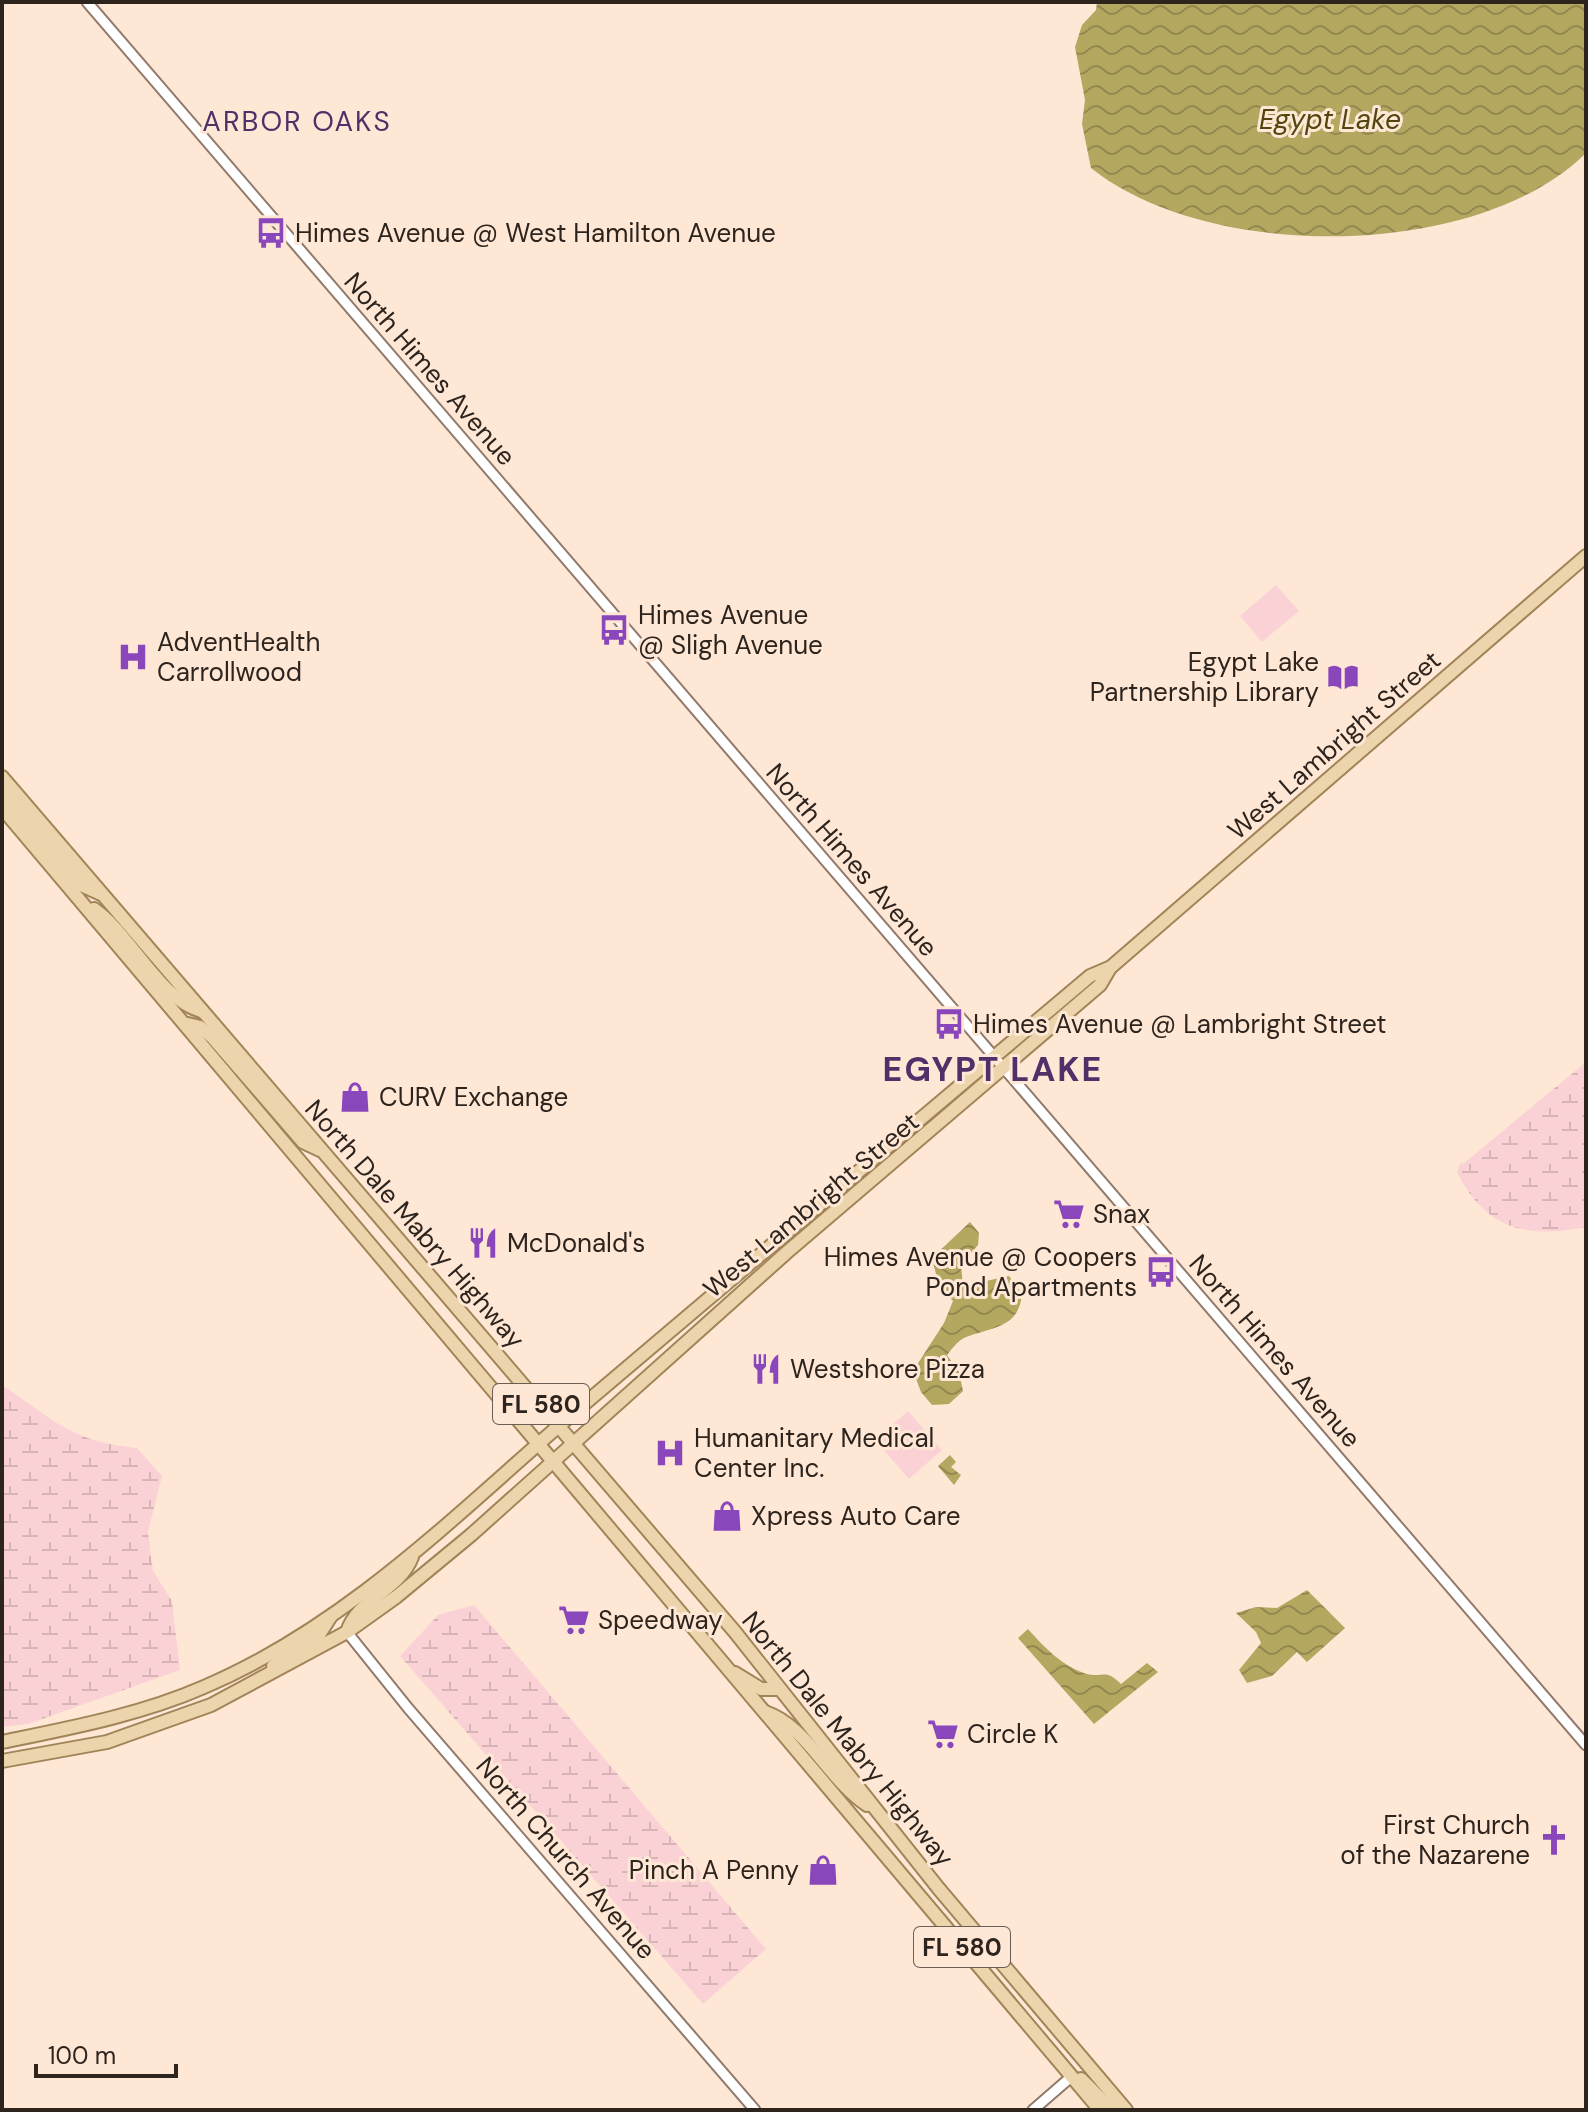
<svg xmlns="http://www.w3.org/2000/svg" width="1588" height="2112" viewBox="0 0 1588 2112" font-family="'DM Sans',sans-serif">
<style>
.wetland{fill:url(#wetland-marsh)}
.park{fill:#fad2d5}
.water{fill:url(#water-waves)}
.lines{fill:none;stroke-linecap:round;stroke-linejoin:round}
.minor-casing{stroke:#907a6b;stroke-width:13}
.major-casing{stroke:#a18457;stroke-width:16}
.minor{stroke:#fff;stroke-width:9}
.major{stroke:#ecd4ad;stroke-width:12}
.labels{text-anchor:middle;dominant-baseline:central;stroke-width:6;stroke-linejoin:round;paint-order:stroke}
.shield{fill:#ffe7d6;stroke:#6c5e55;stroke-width:2}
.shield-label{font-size:24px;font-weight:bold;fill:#2d241e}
.poi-label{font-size:26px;fill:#2d241e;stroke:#ffe7d6;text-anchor:start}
.street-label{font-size:26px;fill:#2d241e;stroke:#ffe7d6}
.water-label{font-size:28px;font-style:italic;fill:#50470e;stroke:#ffe7d6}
.neighbourhood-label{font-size:28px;letter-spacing:2px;fill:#503069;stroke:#ffe7d6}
.district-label{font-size:34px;font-weight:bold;letter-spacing:2px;fill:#503069;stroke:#ffe7d6}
</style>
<defs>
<pattern id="wetland-marsh" width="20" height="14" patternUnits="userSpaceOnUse" patternTransform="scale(2)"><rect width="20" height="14" fill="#fad2d5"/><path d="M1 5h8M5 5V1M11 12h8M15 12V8" fill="none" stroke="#d7b4b6"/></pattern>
<pattern id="water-waves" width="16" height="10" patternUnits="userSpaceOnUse" patternTransform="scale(2)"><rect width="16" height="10" fill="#b4a760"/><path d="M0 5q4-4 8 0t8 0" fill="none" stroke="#93884f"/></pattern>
</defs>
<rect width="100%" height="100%" fill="#ffe7d6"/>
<g class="wetland">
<path d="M1586,1062V1227C1526,1239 1485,1229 1457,1172L1461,1162L1463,1164Z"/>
<path d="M2,1385C55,1420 69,1441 137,1448L162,1476L148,1532L153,1571L172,1601L180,1670L28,1724L2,1727Z"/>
<path d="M474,1605L766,1949L703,2004L400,1656L438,1615Z"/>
</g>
<g class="park">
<path d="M1276,585L1299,611L1262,642L1240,616Z"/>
<path d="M908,1411L942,1450L909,1479L875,1440Z"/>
</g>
<g class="water">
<path d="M1097,2H1586V153C1477,261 1208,262 1091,168L1082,124L1085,100L1075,47L1082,25L1096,10Z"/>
<path d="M970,1222L979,1233L978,1245L961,1264L963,1286L1009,1276L1022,1294C1019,1328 992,1327 966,1337C958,1340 952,1349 947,1355L959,1372L963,1391L949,1404L932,1405L921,1392L913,1371L944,1323L953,1301L939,1286L932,1258Z"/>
<path d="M950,1455L956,1462L951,1467L961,1475L954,1485L938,1466Z"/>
<path d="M1307,1590L1345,1628L1307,1662L1297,1652L1272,1676L1247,1683L1239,1670L1261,1643L1256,1632L1236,1613L1256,1607L1277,1608Z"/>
<path d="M1028,1629C1044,1647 1063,1667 1087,1674C1104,1678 1105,1668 1121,1684L1147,1663L1158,1672L1094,1724L1018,1638Z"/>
</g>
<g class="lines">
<defs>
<g id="minor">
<path d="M87,2L1586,1745"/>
<path d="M347,1632L408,1708L755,2110"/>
<path d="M1033,2110L1071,2077"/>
</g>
<g id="major">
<path d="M2,777L735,1632L939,1889L1126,2110"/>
<path d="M2,792L81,885L101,894"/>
<path d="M2,808L1100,2110"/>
<path d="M94,909C130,934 160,1000 201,1011"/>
<path d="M188,1024L200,1027L213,1038L303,1142L320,1150"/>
<path d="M347,1632C357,1599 399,1591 412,1557"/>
<path d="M273,1666L317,1638L331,1616"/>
<path d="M735,1673L761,1689H779"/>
<path d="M765,1712C807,1726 828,1779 867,1805"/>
<path d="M2,1742C70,1728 140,1715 204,1687C352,1624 463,1507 583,1405C751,1261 921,1119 1090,976L1111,967L1586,556"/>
<path d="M2,1761L107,1742L211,1705L347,1632L396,1597L471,1535L786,1253L1100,985L1110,968"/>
<path d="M1081,2079L1112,2110"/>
</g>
</defs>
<use href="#minor" class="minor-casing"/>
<use href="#major" class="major-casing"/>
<use href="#minor" class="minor"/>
<use href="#major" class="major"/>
</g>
<defs>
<symbol id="bus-bare" viewBox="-9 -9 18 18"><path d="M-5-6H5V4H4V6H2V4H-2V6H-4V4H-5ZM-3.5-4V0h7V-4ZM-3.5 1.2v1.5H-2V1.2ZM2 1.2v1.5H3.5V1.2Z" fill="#8a46bb" stroke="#ffe7d6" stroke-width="2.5" paint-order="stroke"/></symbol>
<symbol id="hospital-bare" viewBox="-9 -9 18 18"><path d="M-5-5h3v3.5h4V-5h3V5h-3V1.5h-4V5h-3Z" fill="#8a46bb" stroke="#ffe7d6" stroke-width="2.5" paint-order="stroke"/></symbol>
<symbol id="library-bare" viewBox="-9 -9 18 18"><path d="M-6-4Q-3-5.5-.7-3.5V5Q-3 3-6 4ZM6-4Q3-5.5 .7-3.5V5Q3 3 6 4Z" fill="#8a46bb" stroke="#ffe7d6" stroke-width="2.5" paint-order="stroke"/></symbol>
<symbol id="shop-bare" viewBox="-9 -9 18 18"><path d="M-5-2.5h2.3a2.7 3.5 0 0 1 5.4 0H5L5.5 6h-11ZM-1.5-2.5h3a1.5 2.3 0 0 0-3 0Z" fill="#8a46bb" stroke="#ffe7d6" stroke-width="2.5" paint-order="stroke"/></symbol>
<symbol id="supermarket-bare" viewBox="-9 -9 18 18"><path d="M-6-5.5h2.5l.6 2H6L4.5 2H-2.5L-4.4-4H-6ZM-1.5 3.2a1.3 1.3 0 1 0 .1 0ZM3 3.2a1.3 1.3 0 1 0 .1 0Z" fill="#8a46bb" stroke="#ffe7d6" stroke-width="2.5" paint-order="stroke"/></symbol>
<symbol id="restaurant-bare" viewBox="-9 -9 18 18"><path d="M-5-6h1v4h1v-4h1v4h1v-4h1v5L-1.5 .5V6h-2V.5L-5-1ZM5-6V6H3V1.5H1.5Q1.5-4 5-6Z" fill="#8a46bb" stroke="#ffe7d6" stroke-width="2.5" paint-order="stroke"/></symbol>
<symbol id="church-bare" viewBox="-9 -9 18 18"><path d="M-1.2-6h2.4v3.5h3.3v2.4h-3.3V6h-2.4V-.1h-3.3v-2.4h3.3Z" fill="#8a46bb" stroke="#ffe7d6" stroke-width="2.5" paint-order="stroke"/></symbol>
</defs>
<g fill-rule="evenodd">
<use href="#bus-bare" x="249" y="211" width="44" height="44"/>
<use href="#bus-bare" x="592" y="608" width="44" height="44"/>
<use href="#hospital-bare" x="111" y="635" width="44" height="44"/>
<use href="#library-bare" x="1321" y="655" width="44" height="44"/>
<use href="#bus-bare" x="927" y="1002" width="44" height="44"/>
<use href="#shop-bare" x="333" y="1075" width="44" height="44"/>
<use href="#supermarket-bare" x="1047" y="1192" width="44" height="44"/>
<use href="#restaurant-bare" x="461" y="1221" width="44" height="44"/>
<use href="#bus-bare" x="1139" y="1250" width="44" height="44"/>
<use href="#restaurant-bare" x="744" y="1347" width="44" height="44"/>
<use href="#hospital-bare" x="648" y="1431" width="44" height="44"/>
<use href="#shop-bare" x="705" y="1494" width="44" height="44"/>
<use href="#supermarket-bare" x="552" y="1598" width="44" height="44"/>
<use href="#supermarket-bare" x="921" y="1712" width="44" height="44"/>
<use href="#church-bare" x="1532" y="1818" width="44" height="44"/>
<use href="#shop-bare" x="801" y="1848" width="44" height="44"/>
</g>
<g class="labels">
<g class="shield">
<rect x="493" y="1384" width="96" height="40" rx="6"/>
<rect x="914" y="1927" width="96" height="40" rx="6"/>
</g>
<g class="shield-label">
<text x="541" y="1404">FL 580</text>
<text x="962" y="1947">FL 580</text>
</g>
<g class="poi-label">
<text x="295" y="233">Himes Avenue @ West Hamilton Avenue</text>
<text x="638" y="615">Himes Avenue<tspan x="638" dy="30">@ Sligh Avenue</tspan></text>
<text x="157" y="642">AdventHealth<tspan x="157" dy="30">Carrollwood</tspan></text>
<text x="1319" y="662" text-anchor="end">Egypt Lake<tspan x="1319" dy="30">Partnership Library</tspan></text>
<text x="973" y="1024">Himes Avenue @ Lambright Street</text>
<text x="379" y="1097">CURV Exchange</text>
<text x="1093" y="1214">Snax</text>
<text x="507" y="1243">McDonald's</text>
<text x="1137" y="1257" text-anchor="end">Himes Avenue @ Coopers<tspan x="1137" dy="30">Pond Apartments</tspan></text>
<text x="790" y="1369">Westshore Pizza</text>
<text x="694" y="1438">Humanitary Medical<tspan x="694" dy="30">Center Inc.</tspan></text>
<text x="751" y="1516">Xpress Auto Care</text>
<text x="598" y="1620">Speedway</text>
<text x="967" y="1734">Circle K</text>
<text x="1530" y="1825" text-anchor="end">First Church<tspan x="1530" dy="30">of the Nazarene</tspan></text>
<text x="799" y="1870" text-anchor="end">Pinch A Penny</text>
</g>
<g class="street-label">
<text transform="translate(430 369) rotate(49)">North Himes Avenue</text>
<text transform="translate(1334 745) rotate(-41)">West Lambright Street</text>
<text transform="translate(852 860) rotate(49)">North Himes Avenue</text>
<text transform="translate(811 1205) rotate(-40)">West Lambright Street</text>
<text transform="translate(415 1224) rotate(49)">North Dale Mabry Highway</text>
<text transform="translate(1275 1351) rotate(49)">North Himes Avenue</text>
<text transform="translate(848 1739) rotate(51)">North Dale Mabry Highway</text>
<text transform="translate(566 1858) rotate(49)">North Church Avenue</text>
</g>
<g class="water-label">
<text x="1330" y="119">Egypt Lake</text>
</g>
<g class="neighbourhood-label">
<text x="297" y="121">ARBOR OAKS</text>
</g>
<g class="district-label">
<text x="993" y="1069">EGYPT LAKE</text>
</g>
</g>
<rect width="1588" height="2112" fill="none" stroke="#2d241e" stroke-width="8"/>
<path d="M36 2064v12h140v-12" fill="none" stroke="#2d241e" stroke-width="4"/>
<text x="48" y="2064" font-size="24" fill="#2d241e" stroke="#ffe7d6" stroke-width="6" paint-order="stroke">100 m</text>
</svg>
